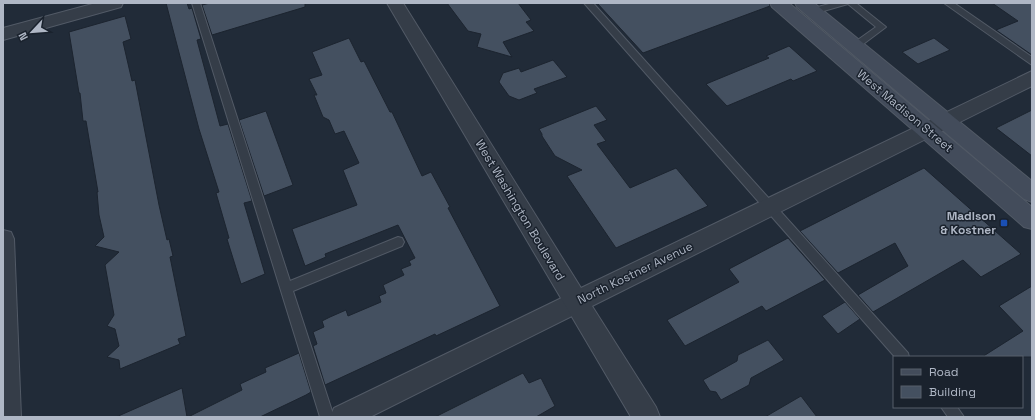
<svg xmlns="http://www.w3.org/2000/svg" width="1035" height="420" viewBox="0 0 1035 420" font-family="'Space Grotesk',sans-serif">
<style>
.building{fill:#445060;stroke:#1c242f}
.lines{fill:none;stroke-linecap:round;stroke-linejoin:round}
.service-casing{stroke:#525a66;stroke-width:2}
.minor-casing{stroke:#525a66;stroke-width:2}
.tertiary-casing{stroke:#525a66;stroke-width:2}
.secondary-casing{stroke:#525a66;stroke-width:2}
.service{fill:#353d48;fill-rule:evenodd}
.minor{fill:#353d48;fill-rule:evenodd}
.tertiary{fill:#353d48;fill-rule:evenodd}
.secondary{fill:#434c5b;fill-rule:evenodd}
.transit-dot{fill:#1a4fb4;stroke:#1a222d;stroke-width:1.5}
.labels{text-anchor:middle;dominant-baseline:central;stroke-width:3;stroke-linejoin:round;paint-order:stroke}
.street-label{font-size:12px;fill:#afb7c5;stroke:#1a222d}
.poi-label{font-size:12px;font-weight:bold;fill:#afb7c5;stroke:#1a222d;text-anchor:end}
</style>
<rect width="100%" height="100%" fill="#212b38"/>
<g class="building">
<path d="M166,3H187L189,9L192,8L201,39L197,40L198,44L220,126L228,124L252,201L244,203L265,274L241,284L227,239L229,238L216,193L219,192L199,129Z"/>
<path d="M210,3H305V7L212,35L202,5Z"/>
<path d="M447,3H518L531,20L526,22L534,31L503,42L512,57L477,47L481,34L468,31Z"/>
<path d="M597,3H769L770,6L643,53Z"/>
<path d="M992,3H1032V55L996,30L1018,21Z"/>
<path d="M125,16L131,39L123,42L132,81L135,80L159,205L167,240L169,239L173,256L170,257L186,336L178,339L180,344L120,369L119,360L107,357L119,346L115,329L107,326L114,315L105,265L119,252L95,246L104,237L99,215L97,192H98L86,121H83L80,93H79L69,32Z"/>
<path d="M349,38L361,62L364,61L390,112H392L422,176L431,172L450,207L448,208L500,306L436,336L435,334L325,385L313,346L317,344L313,332L324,327L322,321L330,317L346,310L348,316L381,302L379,296L386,293L383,285L404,275L401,269L411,265L409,261L415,258L398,225L325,254L326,257L305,266L292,229L357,205L343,170L359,163L344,131L335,134L329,120L323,117L314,95H317L309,79L322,75L312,52Z"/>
<path d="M934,38L950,50L918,64L902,52Z"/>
<path d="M789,46L817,71L793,81L791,79L727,106L706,84L769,58L766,56Z"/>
<path d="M553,60L567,77L534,89L537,93L519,100L509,96L499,82L503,73L519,68L521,72Z"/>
<path d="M596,106L607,120L594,125L606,141L597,144L630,188L676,168L708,206L616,248L567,176L582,170L555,156L542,136V134L539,129Z"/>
<path d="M1032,110V156L996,128Z"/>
<path d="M266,111L293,185L264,196L239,120Z"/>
<path d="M924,168L1021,254L981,277L963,260L873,312L858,295L908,266L895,243L838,273L800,231Z"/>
<path d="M788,238L825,280L766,311L762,306L685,346L667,320L739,282L729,269Z"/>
<path d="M1032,286V357H982L1023,331L999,306Z"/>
<path d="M845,302L860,319L838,334L822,316Z"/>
<path d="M768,340L784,360L751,378L749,385L721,400L716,392L710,391L703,380L737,361L738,355Z"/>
<path d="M299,353L311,392L306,395L260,417H188L242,390L240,384L266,372L265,368Z"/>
<path d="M523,373L529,383L541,378L555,406L536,417H435Z"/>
<path d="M182,388L187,417H116Z"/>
<path d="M801,396L817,417H765Z"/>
</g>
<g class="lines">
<defs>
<g id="service">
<path d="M192,3H200L290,281L398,237L402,238L404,242L402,246L293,291L334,417H320Z"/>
<path d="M584,3H593L908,353L909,357H895Z"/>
<path d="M833,3H856L886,27L858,48H852L851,46L852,44L876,27L848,4L813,14L809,11L810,9Z"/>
<path d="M944,3H954L1032,57V65Z"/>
<path d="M941,407H957L964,417H948Z"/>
</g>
<g id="minor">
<path d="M96,3H123L121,7L3,40V28Z"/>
<path d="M3,230L11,232L14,239L21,417H3Z"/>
<path d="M576,291L584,294L588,302L584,310L370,417H330L334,408Z"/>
</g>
<path id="tertiary" d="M387,3H403L581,288L1032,71V86L592,306L656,407L660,417H631Z"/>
<g id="secondary">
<path d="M770,3H789L1032,207V229L1024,227L772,7Z"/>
<path d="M795,3H814L1032,181V202L1024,199L797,7Z"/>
</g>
</defs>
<use href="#service" class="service-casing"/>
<use href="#minor" class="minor-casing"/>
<use href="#tertiary" class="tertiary-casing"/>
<use href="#secondary" class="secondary-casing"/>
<use href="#service" class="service"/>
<use href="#minor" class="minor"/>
<use href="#tertiary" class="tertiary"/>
<use href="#secondary" class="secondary"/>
</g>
<rect class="transit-dot" x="1000" y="219" width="8" height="8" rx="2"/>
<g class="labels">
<g class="street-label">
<text transform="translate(905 111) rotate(40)">West Madison Street</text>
<text transform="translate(520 210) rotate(59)">West Washington Boulevard</text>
<text transform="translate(635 273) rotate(-26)">North Kostner Avenue</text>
</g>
<g class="poi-label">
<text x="996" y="216">Madison<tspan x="996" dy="14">&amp; Kostner</tspan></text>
</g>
</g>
<rect width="1035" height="420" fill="none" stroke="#afb7c5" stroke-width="8"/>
<rect x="893" y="356" width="130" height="52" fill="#1a222d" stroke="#565e6a"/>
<rect x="901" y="369" width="20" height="6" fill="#434c5b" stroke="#565e6a"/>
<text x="929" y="376" font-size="12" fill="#afb7c5">Road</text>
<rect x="901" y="386" width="20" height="12" fill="#445060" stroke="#565e6a"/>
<text x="929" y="396" font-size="12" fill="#afb7c5">Building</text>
<g transform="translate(32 32) rotate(244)" stroke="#1a222d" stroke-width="3" paint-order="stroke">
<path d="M0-3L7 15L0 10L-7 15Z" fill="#afb7c5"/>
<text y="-6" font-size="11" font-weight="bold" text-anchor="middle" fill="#afb7c5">N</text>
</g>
</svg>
